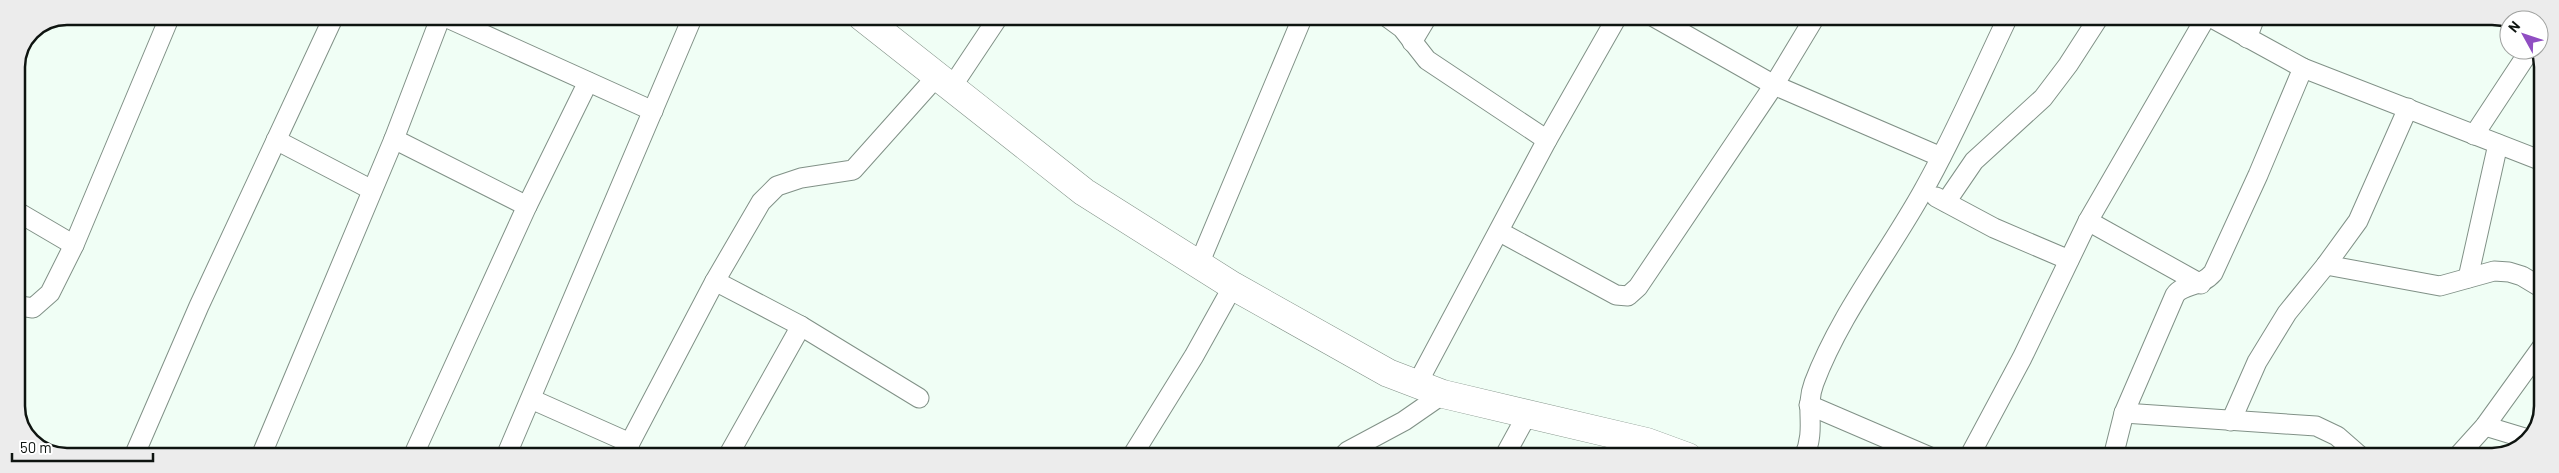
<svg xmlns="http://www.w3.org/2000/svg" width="2559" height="473" viewBox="0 0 2559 473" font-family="Barlow,sans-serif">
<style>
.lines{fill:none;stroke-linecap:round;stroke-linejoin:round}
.street-casing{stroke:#819187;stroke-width:21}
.secondary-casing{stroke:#819187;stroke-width:29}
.street{stroke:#fff;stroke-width:19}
.secondary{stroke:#fff;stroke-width:28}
.rim{fill:none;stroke:#0e1410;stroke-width:2.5}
</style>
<rect width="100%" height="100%" fill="#f0fef5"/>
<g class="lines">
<defs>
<g id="street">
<path d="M443,16L653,111"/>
<path d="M1387,17L1402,28L1427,60L1547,140"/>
<path d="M1654,17L1774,85L1941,157"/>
<path d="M2210,17L2303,68L2542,161"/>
<path d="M2247,38L2255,17"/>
<path d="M1412,42L1427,17"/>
<path d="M951,88L999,16"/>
<path d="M2474,135L2530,50"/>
<path d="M394,139L527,206"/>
<path d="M276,140L372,190"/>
<path d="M1936,197L1994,228L2069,260"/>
<path d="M1946,202L1974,161L2043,98L2068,65L2099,17"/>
<path d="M16,211L74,245"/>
<path d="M2088,221L2201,284"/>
<path d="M1500,232L1616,295L1628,296L1638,287L1774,85L1815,17"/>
<path d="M1199,264L1303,16"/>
<path d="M2326,265L2440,286L2494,271L2509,272L2522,276L2542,288"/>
<path d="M2468,278L2498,144"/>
<path d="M715,281L801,326L919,398"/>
<path d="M17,303L20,306L33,308L50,293L74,245L170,16"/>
<path d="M1417,384L1547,140L1617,17"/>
<path d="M531,399L630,443"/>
<path d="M1809,405L1930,457"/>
<path d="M2124,413L2316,426L2337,436L2361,457"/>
<path d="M2231,421L2257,362L2287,313L2326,265L2358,221L2408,108"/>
<path d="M2485,426L2528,439"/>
<path d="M134,456L199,306L334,16"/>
<path d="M261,456L394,139L441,16"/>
<path d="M413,456L527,206L588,82"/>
<path d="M506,456L693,16"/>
<path d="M623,456L715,281L761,202L777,186L801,178L853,170L937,76"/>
<path d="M728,456L801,326"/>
<path d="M1132,456L1194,356L1233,286"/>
<path d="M1342,457L1348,451L1404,421L1443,394"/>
<path d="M1504,457L1527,415"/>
<path d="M1804,457C1817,427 1804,410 1814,383C1840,314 1888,254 1923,191C1955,135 1980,75 2008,17"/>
<path d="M1969,457L2022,358L2088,221L2206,17"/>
<path d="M2113,457L2124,413L2175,295C2183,283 2200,288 2213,273L2258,175L2303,68"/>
<path d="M2457,457L2485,426L2542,347"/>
</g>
<path id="secondary" d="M861,16L1084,192L1233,286L1388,373L1443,394L1647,442L1688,457"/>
</defs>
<use href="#street" class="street-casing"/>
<use href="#secondary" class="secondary-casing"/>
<use href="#street" class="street"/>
<use href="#secondary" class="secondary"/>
</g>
<path d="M0 0H2559V473H0ZM67 25H2492A42 42 0 0 1 2534 67V406A42 42 0 0 1 2492 448H67A42 42 0 0 1 25 406V67A42 42 0 0 1 67 25Z" fill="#ececec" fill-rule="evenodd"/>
<path class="rim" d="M67 25H2492A42 42 0 0 1 2534 67V406A42 42 0 0 1 2492 448H67A42 42 0 0 1 25 406V67A42 42 0 0 1 67 25Z"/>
<g transform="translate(2524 35) rotate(310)"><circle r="24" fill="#ffffff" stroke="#9fa19f"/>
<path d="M0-4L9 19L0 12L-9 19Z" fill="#904ec2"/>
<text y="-8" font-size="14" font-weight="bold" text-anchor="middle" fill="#0e1410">N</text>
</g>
<path d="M12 453v8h141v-8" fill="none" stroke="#0e1410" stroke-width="2.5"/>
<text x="20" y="453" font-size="15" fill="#0e1410" stroke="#ffffff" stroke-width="4" paint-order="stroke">50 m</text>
</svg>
